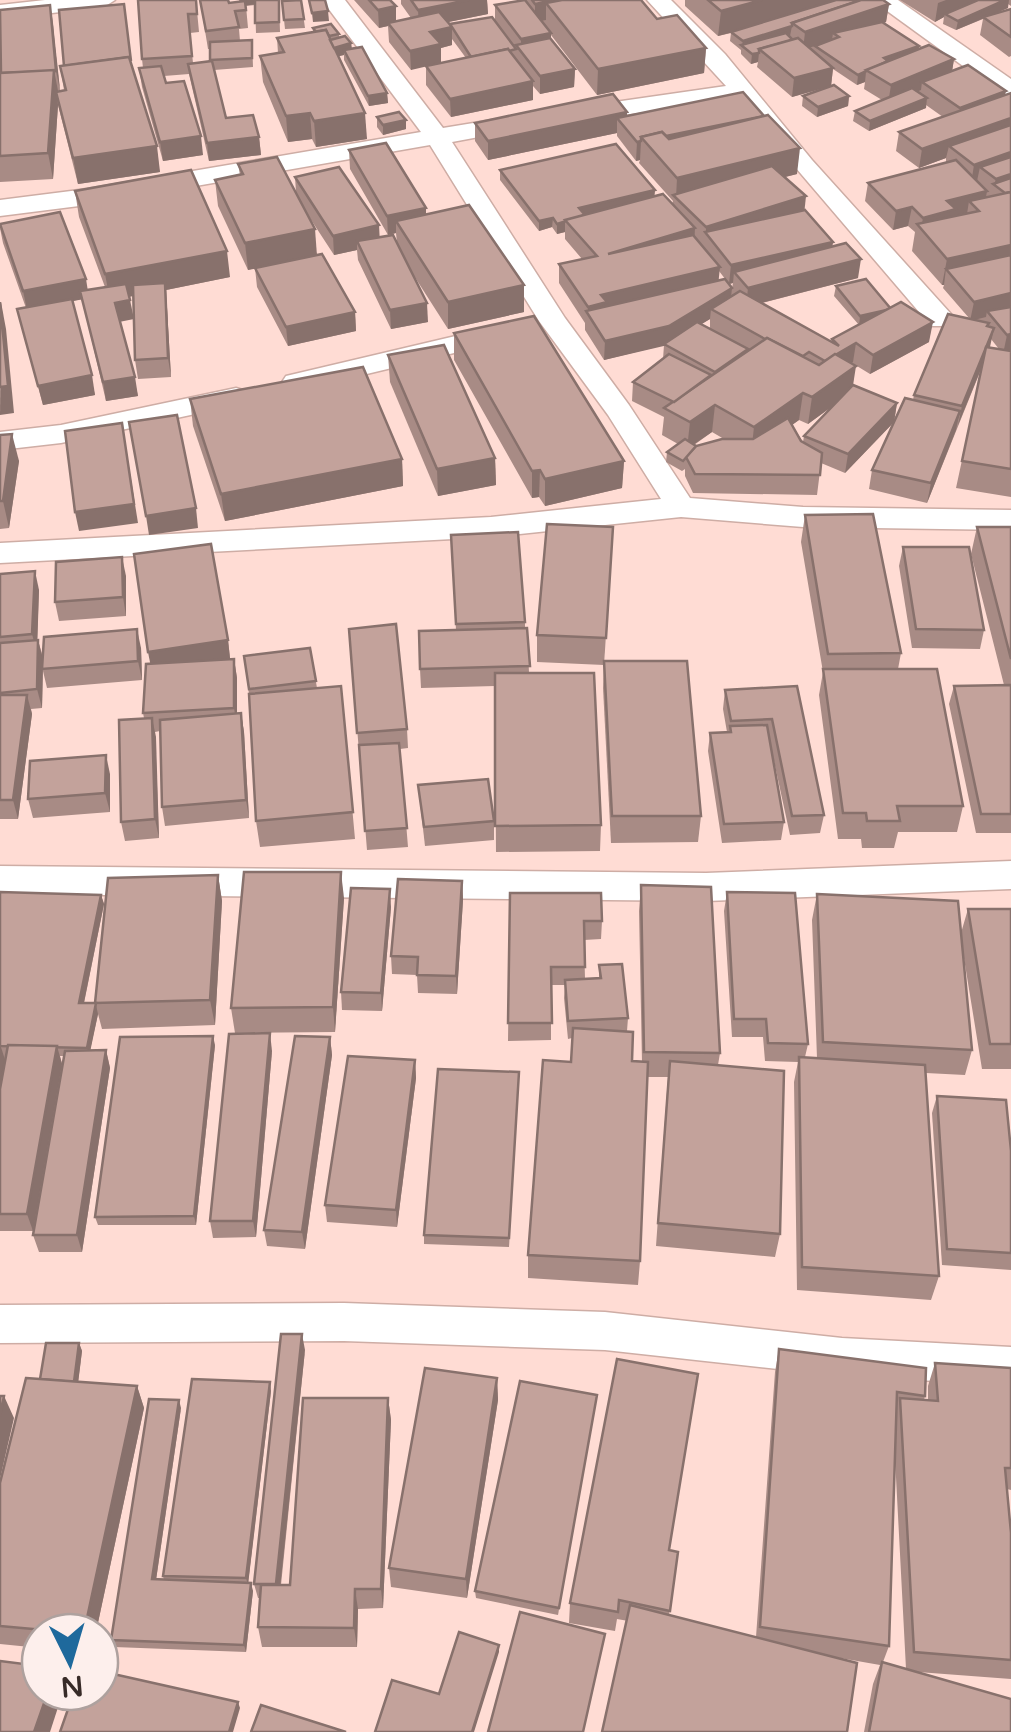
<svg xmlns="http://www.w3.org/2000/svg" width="1011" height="1732" viewBox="0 0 1011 1732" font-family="'Varela Round',sans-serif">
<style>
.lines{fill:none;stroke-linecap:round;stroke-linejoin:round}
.street-casing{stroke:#ceada5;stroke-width:3}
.street{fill:#fff;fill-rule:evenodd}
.wall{fill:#a88b85;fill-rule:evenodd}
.shaded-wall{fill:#88716c}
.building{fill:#c3a29b;stroke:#88716c;stroke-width:2.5}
</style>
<rect width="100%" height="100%" fill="#ffdcd4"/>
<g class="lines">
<defs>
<g id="street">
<path d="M45,0H115L104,7L0,19V5Z"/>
<path d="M322,0H345L443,128L523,115L532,117L535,122L532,127L452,142L565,318L629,405L690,498L803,507L1011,510V530L803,527L681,517L491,537L0,563V543L491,517L661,499L608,415L539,321L430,145L87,205L0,216V200L87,189L421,132Z"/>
<path d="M647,0H671L725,54L812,160L951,314L955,320L951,326H931L737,99L580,121L571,119L568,114L580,107L726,86Z"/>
<path d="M872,0H898L1011,79V97L1003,95Z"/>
<path d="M498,326L508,328L512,334L508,340L296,391L286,388L282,382L286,376Z"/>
<path d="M236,388L246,391L250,397L246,403L61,443L0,450V432L61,425Z"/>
<path d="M1011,861V889L706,901L0,894V866L706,873Z"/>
<path d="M344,1303L605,1312L842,1338L1011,1347V1385L842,1376L605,1350L344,1341L0,1343V1305Z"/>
</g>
</defs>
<use href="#street" class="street-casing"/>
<use href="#street" class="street"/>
</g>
<g class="wall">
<path d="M196,0L199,32L190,33L193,63L211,61L210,49H208L200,0L229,3L239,2V0H279L280,32L256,33L255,5L246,6L248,28L239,29L240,41L252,40L253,67L214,70L226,118L259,137L261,155L209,161L189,74L164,76L166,83L203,155L163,161L142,87L139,68H143L142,59Z"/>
<path d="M301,0L305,28L285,29L282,1Z"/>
<path d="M354,0H390L396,6V22L411,18L401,4V0H487L488,14L448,22L450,24L495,21V5L524,0H641L657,19L706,48L704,73L597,95L551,35V39L575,69L574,87L540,94L533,86V100L451,117L426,85V66L466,58L452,39V45L441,48L411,70L389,42L388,26L379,28Z"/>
<path d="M685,0H883L889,4L886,22L884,23L919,46V49L954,59L952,71L1005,95L1011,93V497L956,488L982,367L927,503L869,489L872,470L913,400L914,395L969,318L943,288L944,285H942L912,251L915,232L908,226L893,230L865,201L868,183L946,163V158L919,168L896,151L899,132L943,117L926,105V108L869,131L853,121L855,111L882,100L864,89L865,82L857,85L833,69L831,86L792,97L757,67L758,62L751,64L741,54V50L730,41L731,33L718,36L685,6ZM991,339L999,349L989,347Z"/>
<path d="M900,0H1011V6L1008,4V8L992,14L1011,9V56L1009,57L980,35L983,19L956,30L943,24L944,17L935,22Z"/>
<path d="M50,5L60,90L58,91L64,90L60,66L132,65L160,172L78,184L58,105L53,179L0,182V73Z"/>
<path d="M313,28L339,34V38L351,43L352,49L387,93L388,103L369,106L344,60V55L338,56L367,139L316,147L312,139L288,142L263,82L260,56L278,53L277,38L313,32Z"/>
<path d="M803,96H849L848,106L817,117L802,106Z"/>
<path d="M627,116L797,174L785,177L805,210L833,242L832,246L858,278L762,303L832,342V339L859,325L834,296L836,286L890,308L929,342L870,374L852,363L853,385L897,403L894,422L845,473L821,463L817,495L693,493L685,476V469L682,471L666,462L667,452L678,444L662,435L664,417L632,401L633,382L663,359L664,345L604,360L585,330V323L559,283V264L582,259L565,239V232L557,234L552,227L539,231L500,180V170L655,190L654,196L672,204L673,201L639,163L640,160L636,161L617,136V133L488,160L475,141V123ZM719,271L729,284L733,283L732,288L718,281ZM710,319V328L701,324ZM831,407L804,436L803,442L792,425L799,420L808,424ZM712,432L724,439L696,446L694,445Z"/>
<path d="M377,117L406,120V129L383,135L377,127Z"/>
<path d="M349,150L426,215L524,312L448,329L409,268L428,322L391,329L358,260L357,250L334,255L304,209L317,255L355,312L356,331L288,346L257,287L255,268L248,270L218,206L215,180L240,175L238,164L296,192L295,177L379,237L397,243L396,233L388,235L350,169Z"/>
<path d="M75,191L230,277L166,290L171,377L138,379L135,360L133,296L129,297L120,321L138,396L106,401L82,299L72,301L95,395L43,405L17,309L26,308L3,243L0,228L88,290L105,287L79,217Z"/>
<path d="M454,333L624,461L622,488L545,506L539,497L532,498L454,360Z"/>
<path d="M388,355L495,458L496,485L438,496L390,382Z"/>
<path d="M190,399L402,459L403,486L225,521L193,426Z"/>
<path d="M0,435L19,461L9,528L0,529Z"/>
<path d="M805,515L901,653L898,669L963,806L957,832H898L894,848H862L861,839H838L819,695L823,672L801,542Z"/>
<path d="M613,527L604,665L537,662V635Z"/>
<path d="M977,527H1011V833H976L949,704L954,686L1004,685L971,554Z"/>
<path d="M451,535L525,622V628H527L529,673L601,825L600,851L496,852L495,686L421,688L420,669L456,630Z"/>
<path d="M903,547L984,630L980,649L912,648L899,566Z"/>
<path d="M0,574L39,590L37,640H38L43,658L141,648L142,680L47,688L43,671L42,708L31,709L32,714L18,819H0Z"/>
<path d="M126,576V616L59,621L55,602Z"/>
<path d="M349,629L407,729L408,748L400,749L408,847L367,850Z"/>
<path d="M228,640L230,659H234L237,678V714L241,713L244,732L249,818L165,826L162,807L160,731L155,732L159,838L125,841L121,822L144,718L143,713L150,664Z"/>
<path d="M310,648L317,688L341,686L355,839L260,847L256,821L249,694L244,656Z"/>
<path d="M604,661L701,816L698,842L611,843L603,688Z"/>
<path d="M797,686L824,815L820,833L790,835L769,738L784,822L781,840L722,843L708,751L710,733L727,732L723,709L725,690Z"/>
<path d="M110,774V812L33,818L28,799Z"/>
<path d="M418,785L494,821V840L425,846Z"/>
<path d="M218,875L222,901L215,1025L102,1029L98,1014L90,1050H106L110,1068L82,1252H39L33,1235L64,1056H60L62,1064L33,1231H0V892L101,895L104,904L84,1003H95Z"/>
<path d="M462,881L463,900L457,994L418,993L417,975L392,974L391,956Z"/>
<path d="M641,885L720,1053L718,1065L780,1234L775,1257L656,1246L668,1077H647L640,1261L638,1285L528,1278V1255L571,1062L572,1038L568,1039L564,998L565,985H551V1040L508,1041L510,893L602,921L601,939L584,940L585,979L599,978V965L628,1018L627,1031L632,1061L642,1062L639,911Z"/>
<path d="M727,892L808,1044L805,1057L817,1058L812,920L817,894L961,933L968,909H1011V1069H982L962,946L972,1050L965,1075L926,1073L939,1276L931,1300L797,1290L794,1082L798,1062L765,1061L763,1037H732L724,911Z"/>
<path d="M344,898L335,1032L235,1033L231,1008Z"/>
<path d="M391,907L382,1011L342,1010L341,992Z"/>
<path d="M330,1037L332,1055L305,1249L267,1246L264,1230Z"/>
<path d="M215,1045L196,1225H98L95,1217Z"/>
<path d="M272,1051L256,1237L213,1238L210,1221Z"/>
<path d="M415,1060L416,1078L397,1227L327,1222L325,1205Z"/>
<path d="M519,1072L509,1247L424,1244V1235Z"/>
<path d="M937,1096L1011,1151V1270L942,1265L932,1113Z"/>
<path d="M79,1343L82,1351L78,1382L137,1386L144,1408L96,1632H40V1648L0,1644V1483L40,1379Z"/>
<path d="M779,1349L925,1396L924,1400H928V1386L935,1363L1011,1368V1490L1007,1489L1011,1533V1679L918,1672L1011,1732H864L873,1684L880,1665L617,1619L615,1631L569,1623L570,1603L669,1550L678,1552L669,1615L756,1637L775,1372ZM895,1458L906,1669L883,1662L889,1646Z"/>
<path d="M305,1350L281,1585H290L388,1398L391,1420L383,1608L358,1609L357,1647H262L258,1627L260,1598H258L254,1584Z"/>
<path d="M497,1378L498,1400L467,1598L391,1587L389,1568Z"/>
<path d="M271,1391L248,1583L253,1591L246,1652L114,1647L111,1640L181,1408L156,1580H164L163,1576Z"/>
<path d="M596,1403L558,1615L476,1598L475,1591Z"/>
</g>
<g class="shaded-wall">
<path d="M240,0H267V3L241,6Z"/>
<path d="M469,0H487L488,14L419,28L418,10Z"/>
<path d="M555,0L546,3V20L535,22V4Z"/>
<path d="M762,0H857L718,36L721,11Z"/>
<path d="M946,0H980L945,14L944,17L935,22L938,3Z"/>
<path d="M1005,0H1009L1008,8L956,30L958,21Z"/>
<path d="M889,4L886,22L839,38L833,33L832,40L803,50L805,32Z"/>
<path d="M50,5L53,23L60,90L56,71Z"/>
<path d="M396,6V24L388,23V26L379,28L378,10Z"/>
<path d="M328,11L329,21L313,22L312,13Z"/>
<path d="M792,26L790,36L746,49L742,46L743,41Z"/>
<path d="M452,27V45L441,48V63L411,70L410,51L430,32Z"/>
<path d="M551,33V52H521V39Z"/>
<path d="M351,43L352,53L344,50V55L331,58L330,49Z"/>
<path d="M919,46L918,55L877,77L884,58Z"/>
<path d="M706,48L704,73L597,95L598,69Z"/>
<path d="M759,53L758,62L751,64L752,54Z"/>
<path d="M954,59L951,78L922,82L921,90L888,104L891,85Z"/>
<path d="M833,68L831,86L792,97L794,78Z"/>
<path d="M575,69L574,87L540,94V76Z"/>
<path d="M54,70L59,96L56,92L58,105L53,179L48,153Z"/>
<path d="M866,72L865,82L857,85L858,75Z"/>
<path d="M533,81V100L451,117L450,99Z"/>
<path d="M1006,91L1002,109L957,126L960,108Z"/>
<path d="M387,93L388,103L369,106L368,96Z"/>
<path d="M849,96L848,106L817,117L818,107Z"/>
<path d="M927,98L926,108L869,131L870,121Z"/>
<path d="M627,112V129L617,118V133L488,160V141Z"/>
<path d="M310,113L312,139L288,142L286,116Z"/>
<path d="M365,113L367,139L316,147L314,121Z"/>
<path d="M764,116L658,156L644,140Z"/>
<path d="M1011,118V135L949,146L946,158L919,168L922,149Z"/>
<path d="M406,120V129L383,135V125Z"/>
<path d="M201,136L203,155L163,161L160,142Z"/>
<path d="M259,137L261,155L209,161L207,143Z"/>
<path d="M641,141L640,160L636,161L637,142Z"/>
<path d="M157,146L160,172L78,184L73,158Z"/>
<path d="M800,148L797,174L681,203L676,198L677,178Z"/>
<path d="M1011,152V170L980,167L977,181L971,184L974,165Z"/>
<path d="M1011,174V191L994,185L996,179Z"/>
<path d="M655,190L654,200L579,217V208Z"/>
<path d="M987,191L984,209L969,201L967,214L921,229L923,218L947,201Z"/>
<path d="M806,196L804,215L706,232V227Z"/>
<path d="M912,207L908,226L893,230L896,211Z"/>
<path d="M426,208V227L396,221V233L388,235L387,216Z"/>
<path d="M553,218L552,227L539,231V221Z"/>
<path d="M565,222V232L557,234V224Z"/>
<path d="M379,225L380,244L357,241V250L334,255L333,236Z"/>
<path d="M695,228L694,247L608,254Z"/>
<path d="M315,229L317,256L248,270L245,243Z"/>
<path d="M833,242L830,260L734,272L733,283L729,284L731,265Z"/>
<path d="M1011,245V270L946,269L944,285H942L947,259Z"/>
<path d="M227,251L230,277L166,290L171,377L168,358L166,290L110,300L105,274Z"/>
<path d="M861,259L858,278L746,307L748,288Z"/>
<path d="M720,267L718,286L588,314V307L601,295Z"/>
<path d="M86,279L89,298L27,310L23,291Z"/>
<path d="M524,285V312L448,329V302Z"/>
<path d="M732,288L730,307L711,309L710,319L668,345L604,360L605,341Z"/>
<path d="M1011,293V311H987L986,317L970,321L974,302Z"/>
<path d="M130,300L134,319L119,322L115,303Z"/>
<path d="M1,302L6,329L14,413L0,415Z"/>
<path d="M427,303L428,322L391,329L390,310Z"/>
<path d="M891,309L859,326L860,316Z"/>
<path d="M355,312L356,331L288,346L286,327Z"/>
<path d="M933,322L929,342L870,374L873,355Z"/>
<path d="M994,328L990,347L958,425L962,406Z"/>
<path d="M1011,334V352L1003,354L1007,335Z"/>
<path d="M856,343L853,362L823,381L826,362Z"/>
<path d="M856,366L852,392L808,424L812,397Z"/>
<path d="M92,375L95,395L43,405L38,386Z"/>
<path d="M135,377L138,396L106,401L103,382Z"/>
<path d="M803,393L799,420L751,454L754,427Z"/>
<path d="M897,403L894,422L845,473L848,454Z"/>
<path d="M715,405L712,432L687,449L690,422Z"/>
<path d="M960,411L956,430L927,503L931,483Z"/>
<path d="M122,423L138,523L79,531L75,512Z"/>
<path d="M12,434L19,461L9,528L3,501Z"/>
<path d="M495,458L496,485L438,496L437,469Z"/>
<path d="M402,459L403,486L225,521L221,494Z"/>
<path d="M624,461L622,488L545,506V479Z"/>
<path d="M540,470L539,497L532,498V471Z"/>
<path d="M196,508L198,528L149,535L146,516Z"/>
<path d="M122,557L126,576V616L123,597Z"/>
<path d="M35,571L39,590L37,653L32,634Z"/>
<path d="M137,629L141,648L142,680L138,661Z"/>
<path d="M38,640L43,659L42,708L37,689Z"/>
<path d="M228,640L231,667L153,678L148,652Z"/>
<path d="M234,659L237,678V727L234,708Z"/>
<path d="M27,695L32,714L18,819L13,800Z"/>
<path d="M241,713L244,732L249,818L246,800Z"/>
<path d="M152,718L156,737L159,838L155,819Z"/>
<path d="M106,755L110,774V812L105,793Z"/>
<path d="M341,872L344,898L335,1032L333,1007Z"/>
<path d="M218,875L222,901L215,1025L210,1000Z"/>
<path d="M462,881L463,900L457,994L456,976Z"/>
<path d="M390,889L391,907L382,1011L381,993Z"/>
<path d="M101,895L104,904L82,1012L79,1003Z"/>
<path d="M96,1005L98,1014L89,1057L87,1048Z"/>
<path d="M270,1033L272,1051L256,1237L253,1221Z"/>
<path d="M213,1036L215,1045L196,1225L194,1216Z"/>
<path d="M330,1037L332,1055L305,1249L302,1232Z"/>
<path d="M0,1044L7,1066L0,1098Z"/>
<path d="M57,1046L62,1064L33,1231L27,1214Z"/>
<path d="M106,1050L110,1068L82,1252L77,1235Z"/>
<path d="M415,1060L416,1078L397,1227L396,1210Z"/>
<path d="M302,1334L305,1350L279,1598L276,1584Z"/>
<path d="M79,1343L82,1351L77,1392L74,1384Z"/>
<path d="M497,1378L498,1400L467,1598L466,1579Z"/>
<path d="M270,1382L271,1391L248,1585L246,1578Z"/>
<path d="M137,1386L144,1408L96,1632H84Z"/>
<path d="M4,1396L14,1418L0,1479V1416Z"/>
<path d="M388,1398L391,1420L383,1608L381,1589Z"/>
<path d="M179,1400L181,1408L155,1587L152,1579Z"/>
<path d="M251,1583L253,1591L246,1652L244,1645Z"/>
<path d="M355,1589L358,1609L357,1647L354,1628Z"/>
<path d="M499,1645V1652L474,1732H472Z"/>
<path d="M48,1692H63L50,1732H34Z"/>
<path d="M238,1702L240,1708L233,1732H229Z"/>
</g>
<g class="building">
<path d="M138,0H196L197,14H188L192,56L142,59Z"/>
<path d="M200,0H228L229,3L245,1L246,10L235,11L239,27L206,31Z"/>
<path d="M255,0H279V22L255,23Z"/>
<path d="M301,0L304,19L284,20L282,1Z"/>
<path d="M309,0H325L328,11L312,13Z"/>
<path d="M369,0H390L396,6L378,10Z"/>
<path d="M411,0H469L418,10Z"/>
<path d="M525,0L551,33L521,39L495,5Z"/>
<path d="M532,0H555L535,4Z"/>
<path d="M562,0H641L657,19L677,15L706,48L598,69L546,3Z"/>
<path d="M708,0H762L721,11Z"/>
<path d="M836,0H861L792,23V26L743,41L731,32Z"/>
<path d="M861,0H883L889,4L805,32L792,23Z"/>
<path d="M978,0H1005L958,21L945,14Z"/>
<path d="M124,4L131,61L129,57L64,66L59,10Z"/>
<path d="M50,5L56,71L1,73L0,10Z"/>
<path d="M1011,9V37L983,17Z"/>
<path d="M439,12L452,27L430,32L441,44L410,51L388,23Z"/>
<path d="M492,17L516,49L509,51L508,49L471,57L450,24Z"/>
<path d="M882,22L919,46L884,58L888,61L858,75L815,46L839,37L833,33Z"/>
<path d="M331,24L339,34L329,36L326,30L316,32L313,28Z"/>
<path d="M326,30L365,113L314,121L310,113L286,116L260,56L284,52L277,38Z"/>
<path d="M786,33L793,40L759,49V53L752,54L741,45Z"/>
<path d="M345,36L351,43L334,48L330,40Z"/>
<path d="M550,38L575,69L540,76L516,45Z"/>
<path d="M798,38L833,68L794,78L759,49Z"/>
<path d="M252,40V58L210,60V42Z"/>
<path d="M929,45L954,59L891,85L866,70Z"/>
<path d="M362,47L387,93L368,96L344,50Z"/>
<path d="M508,49L533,81L450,99L426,66Z"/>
<path d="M129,57L157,146L73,158L56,92L66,90L60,66Z"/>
<path d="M212,61L226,118L253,115L259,137L207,143L188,64Z"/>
<path d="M968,65L1006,91L960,108L922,82Z"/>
<path d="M161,66L166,83L184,81L201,136L160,142L139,68Z"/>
<path d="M54,70L48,153L0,156V73Z"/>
<path d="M834,85L849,96L818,107L803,96Z"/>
<path d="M912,88L927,98L870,121L855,111Z"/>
<path d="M743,92L764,116L666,136L662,132L641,137V141L637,142L617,118Z"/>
<path d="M1011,93V118L922,149L899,132Z"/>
<path d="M613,94L627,112L488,141L475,123Z"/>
<path d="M399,112L406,120L383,125L377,117Z"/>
<path d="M768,115L800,148L677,178L641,137L662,132L669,139Z"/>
<path d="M1011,125V152L974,165L949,146Z"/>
<path d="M386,143L426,208L387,216L349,150Z"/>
<path d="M616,144L655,190L579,208L585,215L557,224L553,218L539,221L500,170Z"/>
<path d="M277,157L315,229L245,243L215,180L243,174L238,164Z"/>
<path d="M1011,157V174L996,179L980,167Z"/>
<path d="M956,160L987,191L947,201L956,209L923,218L912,207L896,211L868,183Z"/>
<path d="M772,166L806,196L706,227L673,195Z"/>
<path d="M339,167L379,225L333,236L295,177Z"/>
<path d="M191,170L227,251L105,274L75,191Z"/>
<path d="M1011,178V192L1005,193L993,184Z"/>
<path d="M1011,192V245L947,259L917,224L979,211L969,201Z"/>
<path d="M663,194L695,228L608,254L693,235L720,267L601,295L607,302L588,307L559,264L597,256L565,220Z"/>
<path d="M469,205L524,285L448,302L396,221Z"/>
<path d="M805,210L833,242L731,265L705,232Z"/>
<path d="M60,212L86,279L23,291L0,224Z"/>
<path d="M393,235L427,303L390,310L357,241Z"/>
<path d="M846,243L861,259L748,288L734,272Z"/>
<path d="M322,254L355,312L286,327L255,268Z"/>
<path d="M1011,255V293L974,302L946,269Z"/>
<path d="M725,279L732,288L669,326L605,341L586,311Z"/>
<path d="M866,279L891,309L860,316L836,286Z"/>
<path d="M165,283L168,358L135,360L133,285Z"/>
<path d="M126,284L130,300L115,303L135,377L103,382L80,291Z"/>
<path d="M740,291L839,346L832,339L901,302L933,322L873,355L856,343L825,361L809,352L803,356L767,338L765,339L711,309Z"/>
<path d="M72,299L92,375L38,386L17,309Z"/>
<path d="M0,302L8,386L0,387Z"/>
<path d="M1011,307V334L1007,335L987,311Z"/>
<path d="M948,314L989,323L987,326L994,328L962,406L914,395Z"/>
<path d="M534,316L624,461L545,479L540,470L532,471L454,333Z"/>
<path d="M697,322L748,349L715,372L664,344Z"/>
<path d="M767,338L819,365L835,354L856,366L812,397L803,393L754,427L715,405L690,422L664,408Z"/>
<path d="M444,345L495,458L437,469L388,355Z"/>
<path d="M986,347L1011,351V469L962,461Z"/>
<path d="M669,354L711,375L674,402L633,382Z"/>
<path d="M363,367L402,459L221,494L190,399Z"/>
<path d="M853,385L897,403L848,454L804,436Z"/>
<path d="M905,398L960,411L931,483L872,470Z"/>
<path d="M177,415L196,508L146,516L129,422Z"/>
<path d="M788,418L801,441L822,453L820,475L695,474L686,457L696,446L722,439H753Z"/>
<path d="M122,423L134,504L75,512L65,431Z"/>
<path d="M12,434L3,501H0V435Z"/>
<path d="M685,439L696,446L683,461L667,452Z"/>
<path d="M873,514L901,653L828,654L805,515Z"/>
<path d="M547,524L613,527L606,638L537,635Z"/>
<path d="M977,527H1011V659Z"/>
<path d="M518,532L525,622L456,624L451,535Z"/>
<path d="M211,544L228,640L148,652L134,554Z"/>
<path d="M903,547H969L984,630L916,629Z"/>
<path d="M122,557L123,597L55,602L56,562Z"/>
<path d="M35,571L32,634L0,637V574Z"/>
<path d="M396,624L407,729L357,733L349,629Z"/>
<path d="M527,628L530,666L420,669L419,631Z"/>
<path d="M137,629L138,661L42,669L44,637Z"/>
<path d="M38,640L37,689L0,693V643Z"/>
<path d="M310,648L316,681L249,689L244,656Z"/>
<path d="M234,659V708L143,713L146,664Z"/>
<path d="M604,661H687L701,816H612Z"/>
<path d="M823,669H937L963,806H897L900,821H867L866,813H843Z"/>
<path d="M495,673H594L601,825L495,826Z"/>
<path d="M1011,685V814H981L954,686Z"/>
<path d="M341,686L353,812L256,821L249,694Z"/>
<path d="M797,686L824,815L792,816L772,719L731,721L725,690Z"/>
<path d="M0,695H27L13,800H0Z"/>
<path d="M241,713L246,800L162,807L160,720Z"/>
<path d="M152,718L155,819L121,822L119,720Z"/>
<path d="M767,725L784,822L724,824L710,733L731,732L730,726Z"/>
<path d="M399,743L407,828L365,831L359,745Z"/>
<path d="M106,755L105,793L28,799L30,761Z"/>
<path d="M488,779L494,821L424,827L418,785Z"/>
<path d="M244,872H341L333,1007L231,1008Z"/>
<path d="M218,875L210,1000L95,1003L108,878Z"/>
<path d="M398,879L462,881L456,976L417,975L418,957L391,956Z"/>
<path d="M641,885L711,887L720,1053L644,1052Z"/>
<path d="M351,888L390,889L381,993L341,992Z"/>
<path d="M0,892L101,895L79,1003H96L87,1048L0,1046Z"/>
<path d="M727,892L795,893L808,1044L768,1043L766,1019H734Z"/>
<path d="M510,893H601L602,921H584L585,967H551L552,1023H508Z"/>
<path d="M817,894L958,901L972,1050L823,1042Z"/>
<path d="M968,909H1011V1044H990Z"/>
<path d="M622,964L628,1018L568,1021L565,980L601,978L599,965Z"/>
<path d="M573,1028L633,1032L632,1061L648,1062L640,1261L528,1255L543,1060L571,1062Z"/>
<path d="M270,1033L253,1221H210L229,1034Z"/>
<path d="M213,1036L194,1216L95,1217L120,1037Z"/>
<path d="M295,1036L330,1037L302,1232L264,1230Z"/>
<path d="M8,1045L57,1046L27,1214H0V1089Z"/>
<path d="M106,1050L77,1235H33L65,1051Z"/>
<path d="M348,1056L415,1060L396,1210L325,1205Z"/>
<path d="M799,1057L925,1065L939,1276L802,1267Z"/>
<path d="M670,1061L784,1071L780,1234L658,1223Z"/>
<path d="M438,1069L519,1072L509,1238L424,1235Z"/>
<path d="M937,1096L1006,1100L1011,1151V1253L947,1249Z"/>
<path d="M281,1334H302L276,1584H254Z"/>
<path d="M46,1343H79L74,1382L40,1379Z"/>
<path d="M779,1349L926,1368L925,1396L897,1392L889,1646L760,1627Z"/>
<path d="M617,1359L698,1374L669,1550L678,1552L670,1611L619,1600L618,1612L570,1603Z"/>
<path d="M935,1363L1011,1368V1468H1005L1011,1533V1660L914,1652L900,1398L938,1401Z"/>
<path d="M425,1368L497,1378L466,1579L389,1568Z"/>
<path d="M26,1378L137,1386L84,1632H66L0,1626V1483Z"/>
<path d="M192,1379L270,1382L246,1578L163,1576Z"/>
<path d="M520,1381L597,1395L559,1608L475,1591Z"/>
<path d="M0,1396H4L0,1416Z"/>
<path d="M303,1398H388L381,1589H355L354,1628L258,1627L261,1585H290Z"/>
<path d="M149,1399L179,1400L152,1579L251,1583L244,1645L111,1640Z"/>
<path d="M630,1605L857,1663L847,1732H602Z"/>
<path d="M520,1612L605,1634L583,1732H488Z"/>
<path d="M459,1632L499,1645L472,1732H375L392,1680L439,1694Z"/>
<path d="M0,1661L40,1666V1692H48L34,1732H0Z"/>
<path d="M882,1662L1011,1699V1732H869Z"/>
<path d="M100,1671L238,1702L229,1732H60L74,1692H100Z"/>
<path d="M261,1705L346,1732H251Z"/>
</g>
<g transform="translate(70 1662) rotate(175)"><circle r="48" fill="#fdefec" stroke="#aea19e" stroke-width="2.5"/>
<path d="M0-8L18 38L0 25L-18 38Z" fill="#1e699c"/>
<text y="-15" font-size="28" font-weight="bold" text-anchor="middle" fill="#382b28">N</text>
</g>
</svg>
